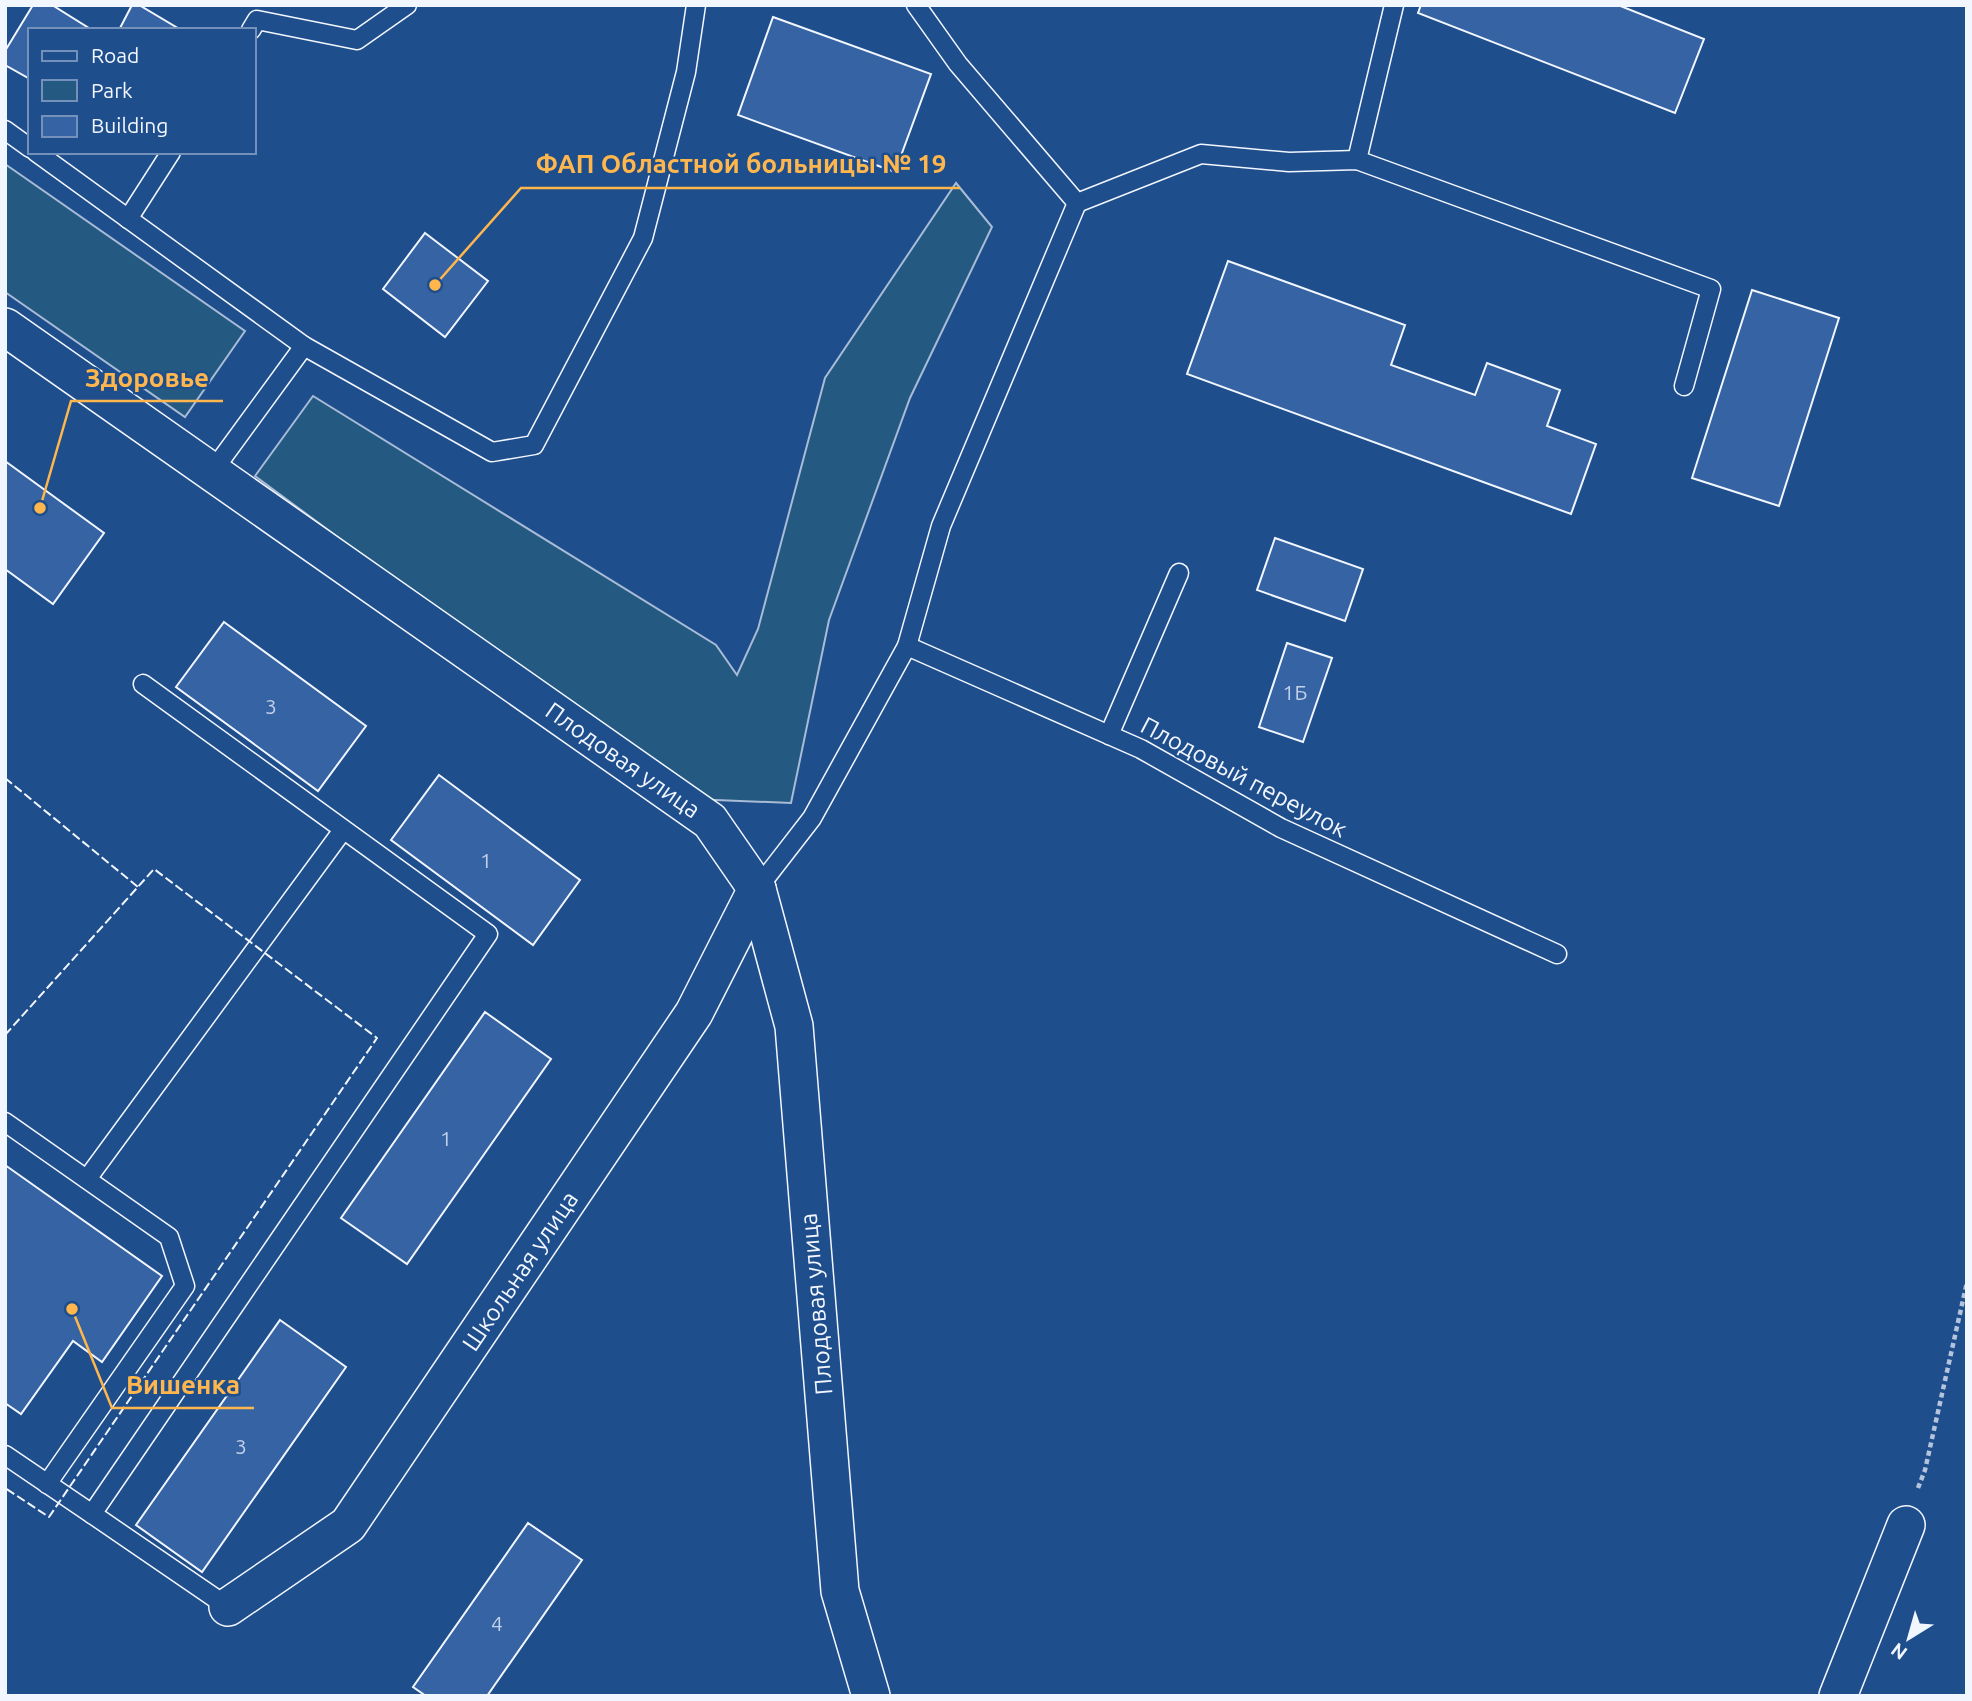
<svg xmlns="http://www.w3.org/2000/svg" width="1972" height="1701" viewBox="0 0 1972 1701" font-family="Ubuntu,sans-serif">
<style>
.green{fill:#245a82;stroke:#a8bbd7;stroke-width:2}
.building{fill:#3563a3;stroke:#f2f6ff;stroke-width:2}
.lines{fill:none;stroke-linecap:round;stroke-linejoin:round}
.service-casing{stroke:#f2f6ff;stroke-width:21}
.minor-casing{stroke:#f2f6ff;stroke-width:40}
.path{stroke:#b3c4dc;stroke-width:4.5;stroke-dasharray:5 3.5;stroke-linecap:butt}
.service{stroke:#1f4e8c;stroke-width:18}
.minor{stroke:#1f4e8c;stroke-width:37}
.fence{stroke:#f2f6ff;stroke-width:2;stroke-dasharray:9 3.5;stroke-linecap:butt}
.labels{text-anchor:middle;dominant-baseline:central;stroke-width:5;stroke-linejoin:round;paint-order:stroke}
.number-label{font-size:21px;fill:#c3d1e8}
.street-label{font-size:24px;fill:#f2f6ff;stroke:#1f4e8c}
.leader{fill:none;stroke:#ffb74d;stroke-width:2.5}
.callout-dot{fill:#ffb74d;stroke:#1f4e8c;stroke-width:2.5}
.callout-label{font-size:26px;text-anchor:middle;font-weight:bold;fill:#ffb74d;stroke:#1f4e8c;stroke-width:5;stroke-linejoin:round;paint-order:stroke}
</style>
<rect width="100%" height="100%" fill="#1f4e8c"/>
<g class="green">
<path d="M5,164L245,331L185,417L5,292Z"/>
<path d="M956,183L992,227L910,398L829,620L791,803L692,799L255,476L313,396L716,645L737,675L758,629L825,378Z"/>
</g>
<g class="building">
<path d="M33,5H52L92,30H30V79L5,65V51Z"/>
<path d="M132,5H139L181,30H119Z"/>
<path d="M1421,5H1618L1704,39L1675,113L1418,13Z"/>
<path d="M773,17L931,74L895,172L738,115Z"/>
<path d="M425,233L488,281L445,337L383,289Z"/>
<path d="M1228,261L1405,325L1391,365L1475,395L1487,363L1560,390L1547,426L1596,444L1571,514L1187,374Z"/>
<path d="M1752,290L1839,318L1779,506L1692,478Z"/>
<path d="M5,461L104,533L53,604L5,569Z"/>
<path d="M1275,538L1363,569L1345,621L1257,590Z"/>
<path d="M224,622L366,726L318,791L176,687Z"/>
<path d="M1287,643L1332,658L1303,742L1259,727Z"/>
<path d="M439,775L580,880L533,945L391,840Z"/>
<path d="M485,1012L551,1059L407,1264L341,1218Z"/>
<path d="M5,1165L162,1276L102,1362L73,1341L21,1414L5,1403Z"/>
<path d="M280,1320L346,1367L202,1572L136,1525Z"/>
<path d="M528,1523L582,1560L487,1696H426L413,1687Z"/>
</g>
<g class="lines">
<defs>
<g id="service">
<path d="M916,5L958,64L1077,203L1201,154L1289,162L1357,160L1711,289L1684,386"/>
<path d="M251,30L257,20L357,40L407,5"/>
<path d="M5,130L30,148"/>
<path d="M36,152L304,346L492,452L534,445L643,238L686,72L696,5"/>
<path d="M1357,160L1394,5"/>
<path d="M128,219L171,152"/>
<path d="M212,472L304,346"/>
<path d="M907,646L1141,749L1281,828L1557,954"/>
<path d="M143,684L488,934L92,1514L228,1607"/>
<path d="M1109,735L1179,573"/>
<path d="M757,889L812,818L907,646L941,526L1077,203"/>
<path d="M5,1122L169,1237L185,1286L47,1484"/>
<path d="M87,1179L343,830"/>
<path d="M5,1455L92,1514"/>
</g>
<g id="minor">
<path d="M5,327L710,821L757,889L794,1026L840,1591L871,1696"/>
<path d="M228,1607L348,1525L694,1013L757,889"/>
<path d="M1838,1696L1906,1525"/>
</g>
</defs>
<use href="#service" class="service-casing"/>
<use href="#minor" class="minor-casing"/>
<path class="path" d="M1918,1488L1925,1470L1967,1282"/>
<use href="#service" class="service"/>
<use href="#minor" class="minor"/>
<g class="fence">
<path d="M5,778L138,887L136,889"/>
<path d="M5,1035L154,869L377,1038L49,1517L5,1488"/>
</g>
</g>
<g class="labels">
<g class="number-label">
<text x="1295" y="692">1Б</text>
<text x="271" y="706">3</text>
<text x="486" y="860">1</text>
<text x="446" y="1138">1</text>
<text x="241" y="1446">3</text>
<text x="497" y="1623">4</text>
</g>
<g class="street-label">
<text transform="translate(623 760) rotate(35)">Плодовая улица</text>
<text transform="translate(1244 777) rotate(28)">Плодовый переулок</text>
<text transform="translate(520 1271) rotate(-56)">Школьная улица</text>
<text transform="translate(816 1304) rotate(-95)">Плодовая улица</text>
</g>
</g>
<path class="leader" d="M435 285L521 188H960M40 508L71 401H223M72 1309L112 1408H254"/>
<g class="callout-dot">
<circle cx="435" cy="285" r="7"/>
<circle cx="40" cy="508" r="7"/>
<circle cx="72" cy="1309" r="7"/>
</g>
<g class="callout-label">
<text x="741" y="173">ФАП Областной больницы № 19</text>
<text x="147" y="387">Здоровье</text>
<text x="183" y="1394">Вишенка</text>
</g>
<rect width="1972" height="1701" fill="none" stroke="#f2f6ff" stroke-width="14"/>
<rect x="28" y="28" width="228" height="126" fill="#1f4e8c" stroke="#7391ba" stroke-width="2"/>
<rect x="42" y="51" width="35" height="10" fill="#1f4e8c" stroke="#7391ba" stroke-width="2"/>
<text x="91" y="63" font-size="21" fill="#f2f6ff">Road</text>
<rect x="42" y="80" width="35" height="21" fill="#245a82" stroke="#7391ba" stroke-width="2"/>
<text x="91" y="98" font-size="21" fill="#f2f6ff">Park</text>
<rect x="42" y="116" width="35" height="21" fill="#3563a3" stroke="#7391ba" stroke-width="2"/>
<text x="91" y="133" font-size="21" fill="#f2f6ff">Building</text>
<g transform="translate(1909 1638) rotate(217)" stroke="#1f4e8c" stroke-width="5" paint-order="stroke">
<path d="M0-5L12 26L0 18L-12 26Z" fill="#f2f6ff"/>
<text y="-10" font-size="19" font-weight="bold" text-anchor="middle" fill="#f2f6ff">N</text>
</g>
</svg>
